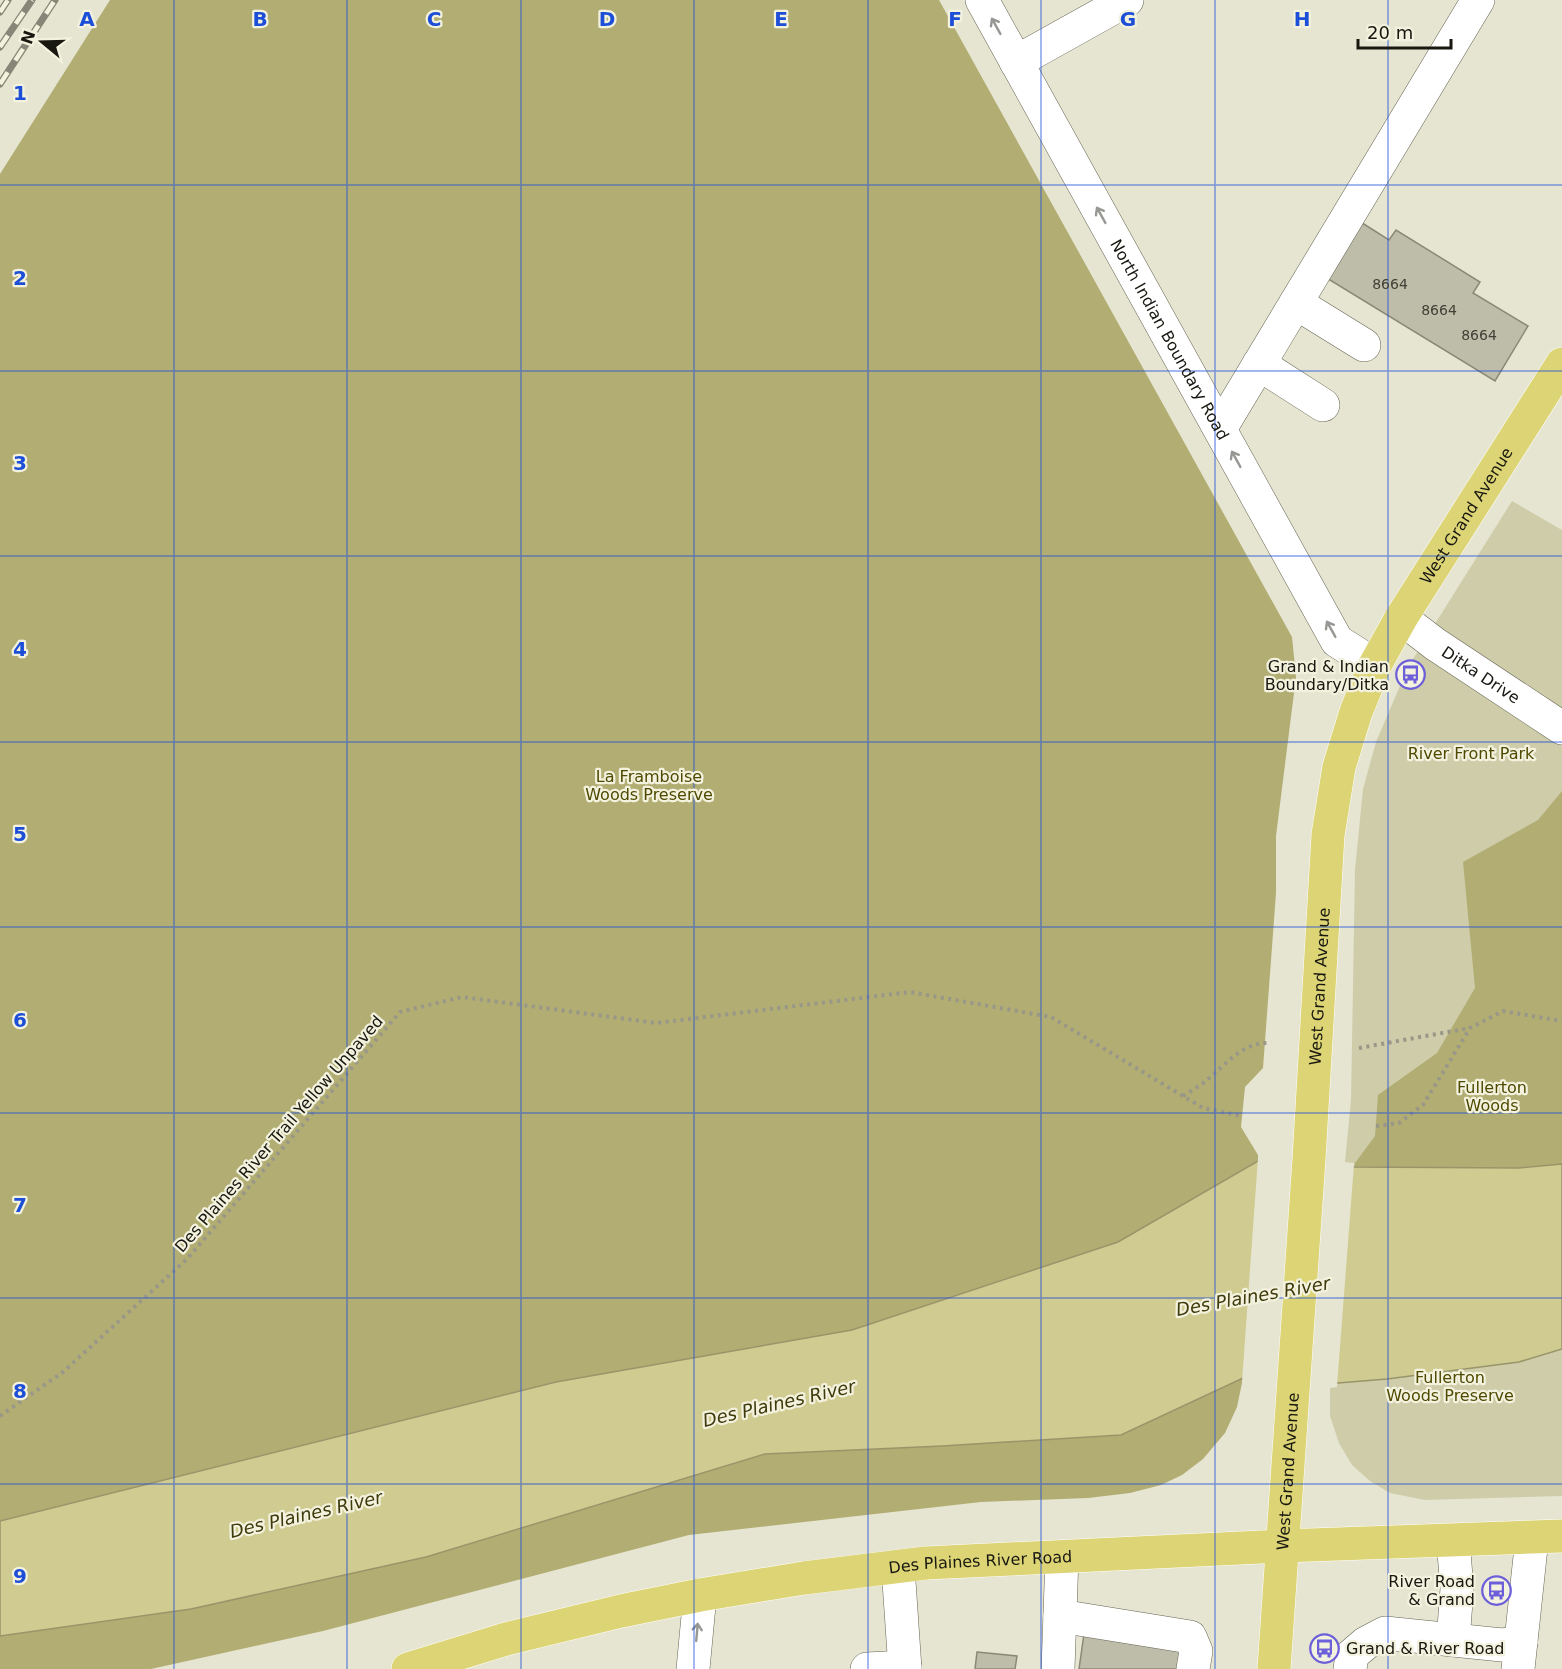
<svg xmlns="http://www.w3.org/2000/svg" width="1562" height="1669" viewBox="0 0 1562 1669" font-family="'DejaVu Sans',sans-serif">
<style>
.green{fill:#cecca9}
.forest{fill:#b2ad73}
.water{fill:#d0cb90;stroke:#99956a;stroke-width:1.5}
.pier{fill:#e6e5d1}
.building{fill:#bebdaa;stroke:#8a8977;stroke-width:1.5}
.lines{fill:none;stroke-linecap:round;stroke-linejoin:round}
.minor-casing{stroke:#656452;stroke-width:34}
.major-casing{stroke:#fff;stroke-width:34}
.path{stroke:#989788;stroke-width:4;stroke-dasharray:3 4.5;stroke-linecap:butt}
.minor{stroke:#fff;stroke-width:33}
.major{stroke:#dcd475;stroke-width:33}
.rail-casing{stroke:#878678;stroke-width:7}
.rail{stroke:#f3f2de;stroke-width:4.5;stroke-dasharray:14;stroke-linecap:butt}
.oneway{stroke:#979793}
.grid{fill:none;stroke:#1d4ed8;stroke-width:1.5;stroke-opacity:0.55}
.labels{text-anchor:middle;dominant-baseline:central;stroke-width:4.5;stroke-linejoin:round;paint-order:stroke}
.number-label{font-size:14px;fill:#424036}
.street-label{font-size:16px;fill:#181710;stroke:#f3f2de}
.poi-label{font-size:16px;fill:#181710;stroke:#f3f2de;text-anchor:end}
.park-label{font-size:16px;fill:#4f4900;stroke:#f3f2de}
.water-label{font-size:18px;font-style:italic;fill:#3e3a0b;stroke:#f3f2de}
.grid-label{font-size:20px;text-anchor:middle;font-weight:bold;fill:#1d4ed8;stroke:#f3f2de;stroke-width:4.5;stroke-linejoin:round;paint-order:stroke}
</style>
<rect width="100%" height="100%" fill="#e6e5d1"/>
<path class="green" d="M1512,501L1562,530V1496L1425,1500L1390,1493L1370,1481L1352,1465L1339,1443L1330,1416V1388L1337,1387L1354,1163L1345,1162L1351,1100L1355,870L1363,789L1376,742L1408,667Z"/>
<g class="forest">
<path d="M110,0H939L1292,637L1296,677L1276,836V893L1263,1068L1245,1087L1241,1127L1258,1155V1161L1118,1242L852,1330L556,1382L0,1521V174Z"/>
<path d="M1562,791V1164L1519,1168L1354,1167L1355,1163L1375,1136L1378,1095L1437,1053L1475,988L1463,862L1538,820Z"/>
<path d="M1243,1378L1237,1407L1225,1433L1203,1459L1182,1475L1161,1485L1130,1493L1088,1498L981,1502L689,1535L323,1631L151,1669H0V1636L191,1609L426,1557L765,1454L942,1446L1121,1435Z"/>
</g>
<path class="water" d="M1258,1161L1354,1167L1519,1168L1562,1164V1349L1519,1362L1387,1379L1338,1383L1243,1378L1121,1435L942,1446L765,1454L426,1557L191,1609L0,1636V1521L556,1382L852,1330L1118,1242Z"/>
<path class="pier" d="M1258,1158L1354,1164L1337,1386L1242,1382Z"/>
<g class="building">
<path d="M1359,221L1389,240L1396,230L1480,282L1473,293L1528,326L1495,381L1325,277Z"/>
<path d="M1084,1634L1190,1647L1187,1669H1079Z"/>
<path d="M977,1652L1017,1656L1015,1669H975Z"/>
</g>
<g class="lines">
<defs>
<g id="minor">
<path id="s1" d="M982,0L1337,641L1375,665"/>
<path d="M1016,62L1127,0"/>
<path d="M1296,303L1364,345"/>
<path d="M1259,364L1323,405"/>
<path d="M1220,429L1478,0"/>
<path id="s2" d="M1401,618L1435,644L1562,728"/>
<path d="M1453,1540L1457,1589L1453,1640"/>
<path d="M898,1567L905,1669"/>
<path d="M1060,1616L1190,1637L1196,1651L1193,1669"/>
<path d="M693,1669L700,1595"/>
<path d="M867,1669L905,1667"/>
<path d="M1058,1669L1062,1557"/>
<path d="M1350,1669L1352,1655L1366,1643L1385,1633L1502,1645L1521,1642"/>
<path d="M1518,1669L1532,1538"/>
</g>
<g id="major">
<path id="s3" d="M408,1669L506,1639L621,1611L700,1595L804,1578L926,1563L1282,1546L1562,1536"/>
<path id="s4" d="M1274,1669L1309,1159L1328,835L1339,767L1356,712L1375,665L1401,618L1562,364"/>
</g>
</defs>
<use href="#minor" class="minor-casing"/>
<use href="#major" class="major-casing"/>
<g class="path">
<path d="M1359,1048L1470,1028"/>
<path d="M1183,1096C1191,1091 1200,1086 1207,1080C1226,1064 1244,1041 1271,1043"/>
<path d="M1376,1126L1399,1123L1423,1105L1470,1028L1503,1011L1562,1021"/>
<path d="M0,1416L63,1372L187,1259L400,1012L462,997L656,1023L910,992L1051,1017L1203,1108L1242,1116"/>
</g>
<use href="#minor" class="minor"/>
<use href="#major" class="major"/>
<defs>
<g id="rail">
<path d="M0,12L8,0"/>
<path d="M0,47L32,0"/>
<path d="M0,84L55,0"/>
</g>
</defs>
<use href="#rail" class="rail-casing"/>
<use href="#rail" class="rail"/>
</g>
<defs><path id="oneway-shaft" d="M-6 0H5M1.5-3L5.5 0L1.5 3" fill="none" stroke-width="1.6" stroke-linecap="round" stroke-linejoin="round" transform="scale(1.5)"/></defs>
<g class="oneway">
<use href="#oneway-shaft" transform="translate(996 26) rotate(-119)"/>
<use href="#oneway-shaft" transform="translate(1101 215) rotate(-119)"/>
<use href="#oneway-shaft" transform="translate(1236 459) rotate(-119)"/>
<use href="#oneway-shaft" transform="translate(1331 629) rotate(-119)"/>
<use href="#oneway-shaft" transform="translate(697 1632) rotate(-85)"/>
</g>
<path class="grid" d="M174,0V1669M347,0V1669M521,0V1669M694,0V1669M868,0V1669M1041,0V1669M1215,0V1669M1388,0V1669M0,185H1562M0,371H1562M0,556H1562M0,742H1562M0,927H1562M0,1113H1562M0,1298H1562M0,1484H1562"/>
<defs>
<symbol id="bus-ring" viewBox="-11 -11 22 22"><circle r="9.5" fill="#f3f2de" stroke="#6d5fd9" stroke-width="1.5"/><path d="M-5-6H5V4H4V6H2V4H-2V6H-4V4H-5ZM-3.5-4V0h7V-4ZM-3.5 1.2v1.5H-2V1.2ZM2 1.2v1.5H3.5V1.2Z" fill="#6d5fd9"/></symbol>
</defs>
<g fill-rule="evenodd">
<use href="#bus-ring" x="1394" y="658" width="33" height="33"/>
<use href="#bus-ring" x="1480" y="1574" width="33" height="33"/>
<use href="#bus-ring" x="1308" y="1632" width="33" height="33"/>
</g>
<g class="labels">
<g class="number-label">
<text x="1390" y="284">8664</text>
<text x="1439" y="310">8664</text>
<text x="1479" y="335">8664</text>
</g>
<g class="street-label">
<text stroke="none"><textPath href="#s1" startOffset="388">North Indian Boundary Road</textPath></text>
<text stroke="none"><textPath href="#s4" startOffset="1188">West Grand Avenue</textPath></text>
<text stroke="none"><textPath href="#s2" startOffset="98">Ditka Drive</textPath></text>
<text stroke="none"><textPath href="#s4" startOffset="684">West Grand Avenue</textPath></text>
<text transform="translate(279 1134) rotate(-49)">Des Plaines River Trail Yellow Unpaved</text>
<text stroke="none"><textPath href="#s4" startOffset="198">West Grand Avenue</textPath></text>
<text stroke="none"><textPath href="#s3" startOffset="584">Des Plaines River Road</textPath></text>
</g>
<g class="poi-label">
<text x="1389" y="666">Grand &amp; Indian<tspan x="1389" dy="18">Boundary/Ditka</tspan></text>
<text x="1475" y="1581">River Road<tspan x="1475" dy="18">&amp; Grand</tspan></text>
<text x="1346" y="1648" text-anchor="start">Grand &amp; River Road</text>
</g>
<g class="park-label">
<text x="1471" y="753">River Front Park</text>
<text x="649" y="776">La Framboise<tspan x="649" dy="18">Woods Preserve</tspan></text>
<text x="1492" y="1087">Fullerton<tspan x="1492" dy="18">Woods</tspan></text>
<text x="1450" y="1377">Fullerton<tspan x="1450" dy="18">Woods Preserve</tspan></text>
</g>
<g class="water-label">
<text transform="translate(1253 1296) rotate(-10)">Des Plaines River</text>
<text transform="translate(779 1403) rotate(-13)">Des Plaines River</text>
<text transform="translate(306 1514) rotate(-13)">Des Plaines River</text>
</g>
</g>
<g class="grid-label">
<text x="87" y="26">A</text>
<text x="260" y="26">B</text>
<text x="434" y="26">C</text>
<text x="607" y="26">D</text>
<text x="781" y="26">E</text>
<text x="955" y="26">F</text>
<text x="1128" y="26">G</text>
<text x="1302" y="26">H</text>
<text x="20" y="100">1</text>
<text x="20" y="285">2</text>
<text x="20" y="470">3</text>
<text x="20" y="656">4</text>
<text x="20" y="841">5</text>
<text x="20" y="1027">6</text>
<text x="20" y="1212">7</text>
<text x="20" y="1398">8</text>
<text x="20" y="1583">9</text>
</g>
<g transform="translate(42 42) rotate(289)" stroke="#f3f2de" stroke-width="4.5" paint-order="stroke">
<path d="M0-4.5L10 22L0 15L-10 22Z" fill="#181710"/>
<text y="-9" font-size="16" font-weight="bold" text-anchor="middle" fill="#181710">N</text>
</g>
<path d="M1358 39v9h93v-9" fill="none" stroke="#181710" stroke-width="3"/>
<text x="1367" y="39" font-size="18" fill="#181710" stroke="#f3f2de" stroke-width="4.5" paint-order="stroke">20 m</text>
</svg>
